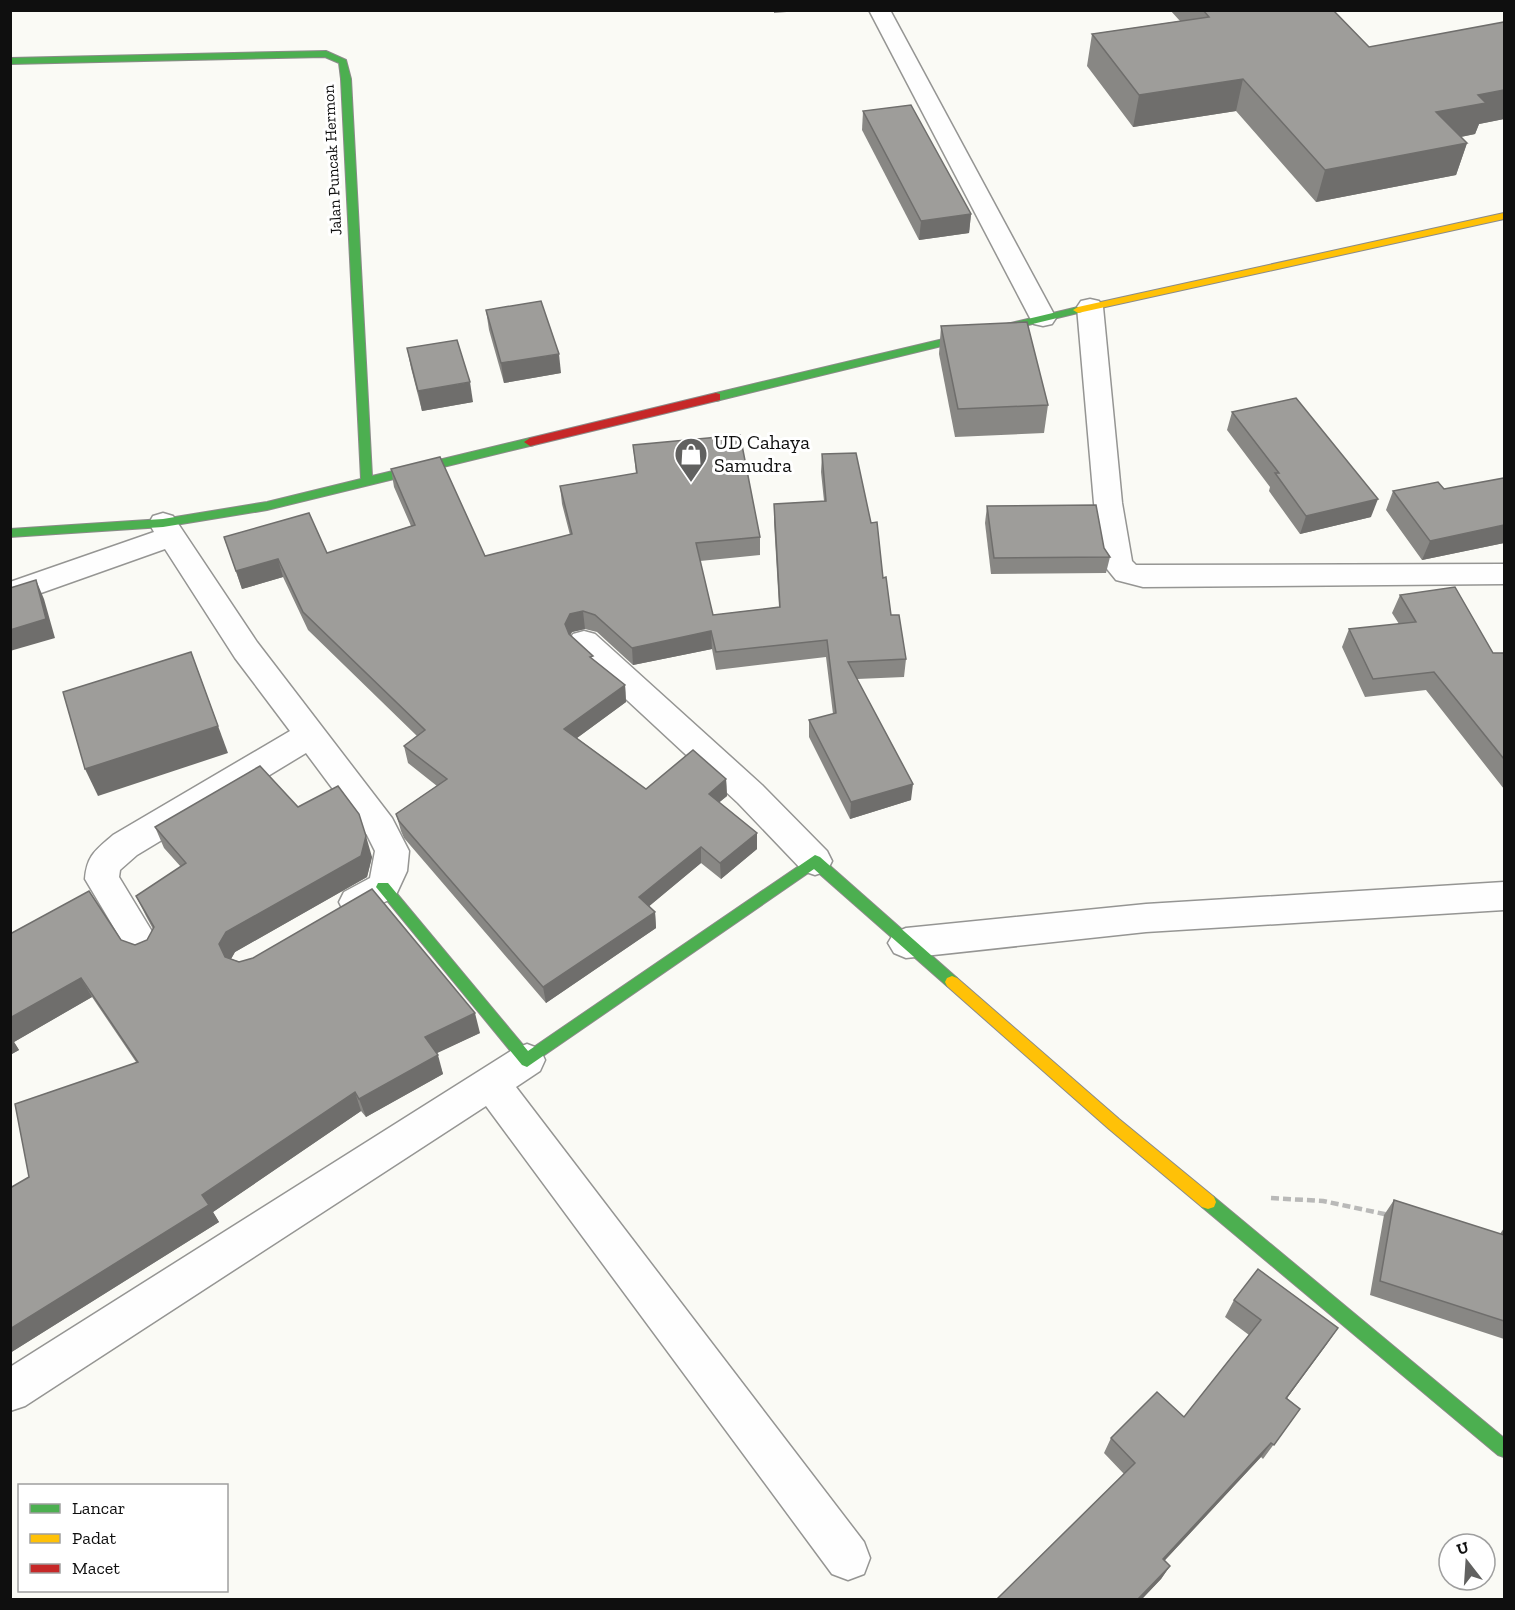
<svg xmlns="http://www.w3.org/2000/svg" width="1515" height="1610" viewBox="0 0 1515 1610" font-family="'Zilla Slab',serif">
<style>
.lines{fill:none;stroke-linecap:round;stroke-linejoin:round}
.street-casing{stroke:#959593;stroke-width:3}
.fast-casing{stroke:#8b8b89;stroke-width:2}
.slow-casing{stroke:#8b8b89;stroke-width:2}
.jam-casing{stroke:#8b8b89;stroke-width:2}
.path{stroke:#b9b9b8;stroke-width:4.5;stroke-dasharray:8 4;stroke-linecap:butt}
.street{fill:#fefefe;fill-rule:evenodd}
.fast{fill:#4caf50;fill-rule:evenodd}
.slow{fill:#ffc107;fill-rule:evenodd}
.jam{fill:#c62828;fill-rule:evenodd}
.wall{fill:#888784}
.shaded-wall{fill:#6f6e6c}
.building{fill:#9e9d9a;stroke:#6f6e6c;stroke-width:1.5}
.labels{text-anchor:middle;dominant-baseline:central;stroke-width:6;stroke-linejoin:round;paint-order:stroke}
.far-street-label{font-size:16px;fill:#0f0f0f;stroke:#fff}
.poi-label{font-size:20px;fill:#0f0f0f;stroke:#fff;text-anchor:start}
</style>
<rect width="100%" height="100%" fill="#fafaf5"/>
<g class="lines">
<defs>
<g id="street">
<path d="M869,10H890L1056,318L1052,324L1043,326L1034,324L1030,318Z"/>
<path d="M1090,299L1099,301L1103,307L1122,503L1132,561L1136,565L1504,564V584L1143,587L1116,580L1103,564L1094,503L1077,307L1081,301Z"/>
<path d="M163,513L173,516L257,642L392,818L409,851L407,871L395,897L356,916L344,912L339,902L344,892L370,878L375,851L367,835L306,753L137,855L120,870L119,877L162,948L156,958L144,963L132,958L85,879C87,855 96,850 113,835L290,731L235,658L165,549L10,604V582L154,532L149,523L153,516Z"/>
<path d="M584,631L595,634L762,785L827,851L832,861L827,871L815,875L803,871L738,803L573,650L569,642L573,634Z"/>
<path d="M1504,882V910L1146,932L906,958L894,953L888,943L894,933L906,928L1146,904Z"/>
<path d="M527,1044L540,1049L545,1060L540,1071L516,1087L864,1542L870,1558L864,1574L848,1580L832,1574L486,1106L25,1406L10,1411V1367L514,1049Z"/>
</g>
<g id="fast">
<path d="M326,51L346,60L351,79L372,476L530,438L534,439V445L267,510L163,527L10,537V529L163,519L267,502L361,479L341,79L339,63L325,57L10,64V58Z"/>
<path d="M1078,307L1083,310L1082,312L716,401L710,397L716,393Z"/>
<path d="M815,855L820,857L957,978L959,982L957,986L952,988L947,986L814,869L527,1067L522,1065L376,887L378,883H388L528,1051Z"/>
<path d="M1208,1195L1214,1197L1504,1438V1457L1498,1455L1202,1207L1200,1202L1202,1197Z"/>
</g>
<g id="slow">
<path d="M1504,213V219L1078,313L1073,310L1078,307Z"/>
<path d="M952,976L957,978L1119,1119L1214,1197L1216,1202L1214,1207L1208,1209L1202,1207L1109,1129L947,986L945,982L947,978Z"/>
</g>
<path id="jam" d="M716,393L720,394V400L530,446L524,442L530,438Z"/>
</defs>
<use href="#street" class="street-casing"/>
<use href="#fast" class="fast-casing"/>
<use href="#slow" class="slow-casing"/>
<use href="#jam" class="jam-casing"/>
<path class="path" d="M1271,1198L1323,1201L1389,1215"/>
<use href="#street" class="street"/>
<use href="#fast" class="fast"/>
<use href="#slow" class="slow"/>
<use href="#jam" class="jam"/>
</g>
<g class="wall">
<path d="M774,10H812L774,13Z"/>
<path d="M1170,10H1333L1369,47L1504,22V119L1479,124L1475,134L1461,137L1467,143L1456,175L1316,202L1236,111L1133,127L1087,66L1092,34L1180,21Z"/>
<path d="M863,111L971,214L969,233L919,240L862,130Z"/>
<path d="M486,310L561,373L504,383L489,330Z"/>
<path d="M941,326L1048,405L1044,433L955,437L939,354Z"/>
<path d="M407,348L473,402L422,411L411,368Z"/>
<path d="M1232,412L1371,517L1300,534L1269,491L1270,487L1227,430Z"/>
<path d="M633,445L760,537V555L700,561L713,615L779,607L774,522V504L824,501L821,472L822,454L883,578L891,615L906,659L904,677L857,679L911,800L850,819L809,737V720L833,714L826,657L716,670L712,649L633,665L597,632L585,629L572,632L570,635L593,660L625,685L626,702L577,738L646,789L726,779L727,796L719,802L757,849L721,879L701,863L649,906L655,912L656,928L546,1003L404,838L401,831L396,814L437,786L408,763L404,746L417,736L308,630L283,577L242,589L224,537L327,553L411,526L394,487L391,469L485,556L570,535L562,504L560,486L636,474Z"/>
<path d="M1504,478V543L1422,560L1386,510L1393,491L1444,489Z"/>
<path d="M987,506L1104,548L1110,557L1106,573L991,574L985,523Z"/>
<path d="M1400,595L1493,653H1504V789L1426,690L1365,697L1342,647L1349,629L1399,624L1392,613Z"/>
<path d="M298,807L372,857L367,877L235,952L231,959L480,1033L436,1053L443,1074L366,1117L361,1111L213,1212L219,1222L10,1353V1188L29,1177L136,1062L92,997L14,1042L19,1050L10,1055V934L121,940L135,945L147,940L153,929L146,916L136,896L181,867L164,848L155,827Z"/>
<path d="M1394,1200L1500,1234L1504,1228V1339L1370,1295L1384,1215Z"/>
<path d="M1234,1300L1338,1328L1287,1398L1300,1409L1263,1459L1261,1457L1164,1561L1170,1566L1161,1579L1142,1599H997L1124,1474L1104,1453L1111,1438L1184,1417L1249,1335L1225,1317Z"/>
</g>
<g class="shaded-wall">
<path d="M1243,79L1236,111L1133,127L1139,95Z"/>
<path d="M1504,90V119L1479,124L1475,134L1425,144L1436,112L1478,95Z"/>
<path d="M1467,143L1456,175L1316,202L1325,170Z"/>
<path d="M971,214L969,233L919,240L921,221Z"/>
<path d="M559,354L561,373L504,383L501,363Z"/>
<path d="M470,382L473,402L422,411L418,391Z"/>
<path d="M1378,499L1371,517L1300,534L1306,516Z"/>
<path d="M1504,525V543L1422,560L1430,541Z"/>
<path d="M278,559L283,577L242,589L236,571Z"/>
<path d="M36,580L44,599L55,638L10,651V630Z"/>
<path d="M583,611L585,629L572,632L567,641L565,624L570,614Z"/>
<path d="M711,631L712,649L633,665L632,648Z"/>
<path d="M191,652L228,753L98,796L85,769Z"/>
<path d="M625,685L626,702L566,746L564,729Z"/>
<path d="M726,779L727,796L709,811V794Z"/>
<path d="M913,784L911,800L850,819L851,802Z"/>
<path d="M757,833V849L721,879L720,863Z"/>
<path d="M366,836L372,857L367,877L235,952L228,964L219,944L226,932Z"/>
<path d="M701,847V863L641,913L639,897Z"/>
<path d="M655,912L656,928L546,1003L543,987Z"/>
<path d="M81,978L92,997L14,1042L19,1050L10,1055V1018Z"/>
<path d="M475,1013L480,1033L431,1056L425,1037Z"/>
<path d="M438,1055L443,1074L366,1117L359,1099Z"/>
<path d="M355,1092L361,1111L213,1212L219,1222L10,1353V1329L202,1195Z"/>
<path d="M1338,1328L1327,1344L1276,1413L1286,1398Z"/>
<path d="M1271,1443L1261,1457L1154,1572L1163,1559Z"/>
<path d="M1170,1566L1161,1579L1142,1599H1138Z"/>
</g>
<g class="building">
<path d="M1203,10H1333L1369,47L1504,22V90L1478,95L1486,103L1436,112L1467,143L1325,170L1243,79L1139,95L1092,34L1209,17Z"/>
<path d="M911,105L971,214L921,221L863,111Z"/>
<path d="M541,301L559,354L501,363L486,310Z"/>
<path d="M1027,322L1048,405L958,409L941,326Z"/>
<path d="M457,340L470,382L418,391L407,348Z"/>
<path d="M1296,398L1378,499L1306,516L1275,473H1279L1232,412Z"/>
<path d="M740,435L760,537L696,543L713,615L780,607L774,504L826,501L822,454L856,453L871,523L877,522L883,578L886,577L891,615H899L906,659L848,662L913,784L851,802L809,720L836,713L827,640L716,652L711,631L632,648L595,615L583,611L570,614L565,624L569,634L593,656L590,657L625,685L564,729L646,789L693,750L726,779L709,794L757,833L720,863L701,847L639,897L655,912L543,987L399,821L396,814L447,779L404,746L425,730L303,612L278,559L236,571L224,537L309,513L327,553L415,525L391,469L440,457L485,556L572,534L560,486L637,473L633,445Z"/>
<path d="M1504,478V525L1430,541L1393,491L1438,482L1444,489Z"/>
<path d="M1096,505L1104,548L1110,557L994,558L987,506Z"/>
<path d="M36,580L46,619L10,630V588Z"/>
<path d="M1455,587L1493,653H1504V759L1434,672L1373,679L1349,629L1416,622L1400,595Z"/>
<path d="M191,652L218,726L85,769L63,692Z"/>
<path d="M260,766L298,807L338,786L359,814L366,836L361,856L226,932L219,944L225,957L239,962L253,958L372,889L475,1013L425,1037L438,1055L359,1099L355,1092L202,1195L209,1205L10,1329V1188L29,1177L15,1104L138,1062L81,978L10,1018V934L89,891L121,940L135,945L147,940L154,927L136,896L186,863L155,827Z"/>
<path d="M1394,1200L1504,1235V1229V1321L1380,1281Z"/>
<path d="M1258,1269L1338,1328L1286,1398L1300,1409L1274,1445L1271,1443L1163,1559L1170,1566L1138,1599H997L1135,1463L1111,1438L1157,1392L1184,1417L1261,1320L1234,1300Z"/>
</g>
<defs>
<symbol id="shop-pin" viewBox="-11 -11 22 30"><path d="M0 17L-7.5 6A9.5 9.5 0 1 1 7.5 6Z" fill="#616160" stroke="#fff"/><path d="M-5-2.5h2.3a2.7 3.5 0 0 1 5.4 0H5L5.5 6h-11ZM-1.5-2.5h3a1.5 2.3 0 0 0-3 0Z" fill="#fff"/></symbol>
</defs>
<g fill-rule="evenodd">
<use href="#shop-pin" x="672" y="435" width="38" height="52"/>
</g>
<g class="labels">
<g class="far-street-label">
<text transform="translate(332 160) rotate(-93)">Jalan Puncak Hermon</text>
</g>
<g class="poi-label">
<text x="714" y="442">UD Cahaya<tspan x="714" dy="23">Samudra</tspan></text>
</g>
</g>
<rect width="1515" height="1610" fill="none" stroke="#0f0f0f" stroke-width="24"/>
<rect x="18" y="1484" width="210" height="108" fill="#ffffff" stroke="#9f9f9f" stroke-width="1.5"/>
<rect x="30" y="1504" width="30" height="9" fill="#4caf50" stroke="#9f9f9f" stroke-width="1.5"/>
<text x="72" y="1514" font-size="18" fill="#0f0f0f">Lancar</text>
<rect x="30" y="1534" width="30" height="9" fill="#ffc107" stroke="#9f9f9f" stroke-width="1.5"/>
<text x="72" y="1544" font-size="18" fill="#0f0f0f">Padat</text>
<rect x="30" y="1564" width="30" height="9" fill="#c62828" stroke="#9f9f9f" stroke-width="1.5"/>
<text x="72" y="1574" font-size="18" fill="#0f0f0f">Macet</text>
<g transform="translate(1467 1562) rotate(343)"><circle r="28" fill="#ffffff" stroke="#9f9f9f" stroke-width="1.5"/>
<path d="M0-4.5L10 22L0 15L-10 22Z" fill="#616160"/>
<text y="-9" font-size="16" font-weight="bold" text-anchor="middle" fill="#0f0f0f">U</text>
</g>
</svg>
